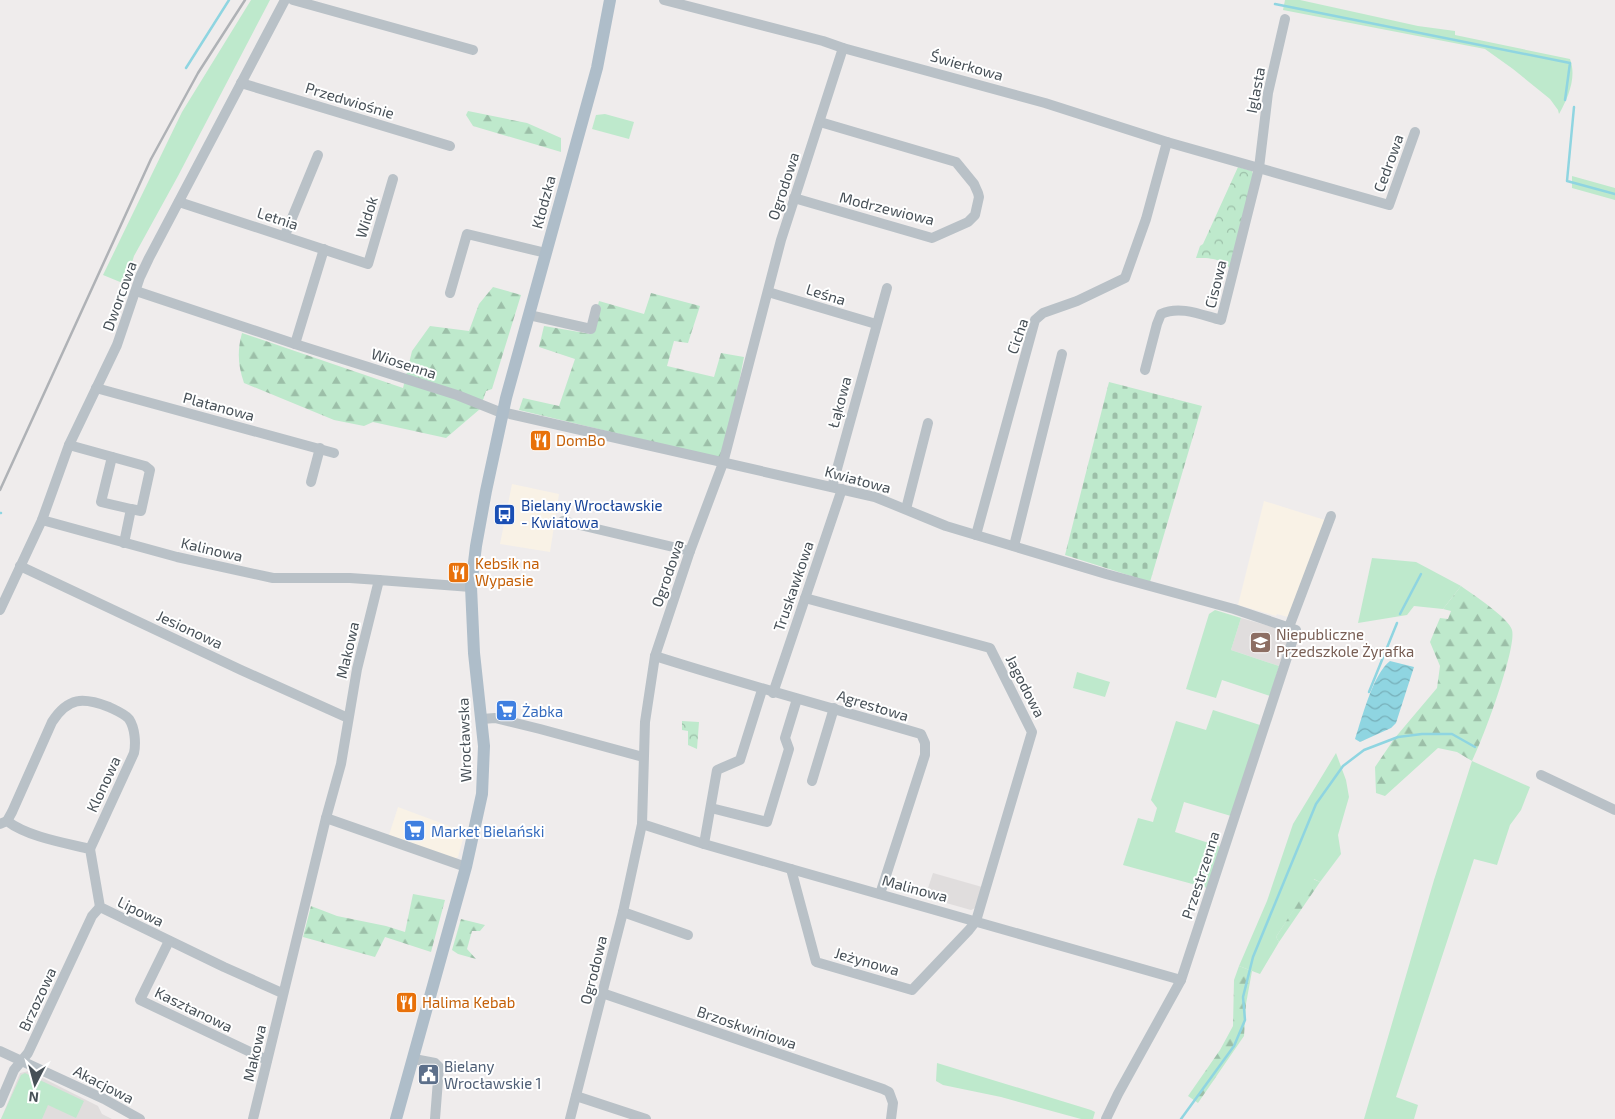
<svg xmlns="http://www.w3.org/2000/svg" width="1615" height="1119" viewBox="0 0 1615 1119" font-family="'Exo 2',sans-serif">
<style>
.commercial{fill:#f9f2e6}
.education{fill:#e0dddd}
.green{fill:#bee9cc}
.forest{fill:url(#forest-firs)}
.cemetery{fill:url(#cemetery-stones)}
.park{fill:url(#park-crowns)}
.water{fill:url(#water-waves)}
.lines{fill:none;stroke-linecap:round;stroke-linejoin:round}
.stream{stroke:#8fd5e1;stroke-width:2.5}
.minor{stroke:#b9c1c7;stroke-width:10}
.major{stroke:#aebdc9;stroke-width:12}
.rail{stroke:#afb2b6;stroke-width:2.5}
.labels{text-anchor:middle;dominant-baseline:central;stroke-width:4;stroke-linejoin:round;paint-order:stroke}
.street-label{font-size:15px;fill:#475057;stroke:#fff}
.food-label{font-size:15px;fill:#c56008;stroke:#fff;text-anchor:start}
.transit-label{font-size:15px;fill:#164399;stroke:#fff;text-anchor:start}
.education-label{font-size:15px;fill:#785e54;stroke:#fff;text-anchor:start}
.shop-label{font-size:15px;fill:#366cbe;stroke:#fff;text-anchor:start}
.service-label{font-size:15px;fill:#4e5e75;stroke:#fff;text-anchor:start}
</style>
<defs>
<pattern id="forest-firs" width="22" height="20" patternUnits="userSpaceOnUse" patternTransform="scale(1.25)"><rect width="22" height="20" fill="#bee9cc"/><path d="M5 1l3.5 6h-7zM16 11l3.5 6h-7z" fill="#9cbfa8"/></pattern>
<pattern id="cemetery-stones" width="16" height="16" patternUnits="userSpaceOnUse" patternTransform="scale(1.25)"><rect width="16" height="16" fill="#bee9cc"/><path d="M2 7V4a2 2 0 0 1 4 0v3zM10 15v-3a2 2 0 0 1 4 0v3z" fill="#9cbfa8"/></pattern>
<pattern id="park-crowns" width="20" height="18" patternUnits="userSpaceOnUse" patternTransform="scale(1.25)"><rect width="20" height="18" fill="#bee9cc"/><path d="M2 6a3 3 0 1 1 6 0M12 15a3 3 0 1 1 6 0" fill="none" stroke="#9cbfa8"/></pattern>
<pattern id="water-waves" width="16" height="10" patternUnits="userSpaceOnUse" patternTransform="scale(1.25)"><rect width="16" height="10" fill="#8fd5e1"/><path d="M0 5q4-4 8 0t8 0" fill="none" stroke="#77afb9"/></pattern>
</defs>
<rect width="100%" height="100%" fill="#efecec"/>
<g class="commercial">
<path d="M512,484L559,494L550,552L500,544Z"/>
<path d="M1264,501L1325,520L1288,617L1277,614L1276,616L1238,605Z"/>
<path d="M398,807L465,832L458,857L455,859L389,835Z"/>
</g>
<g class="education">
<path d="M1241,618L1287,631L1289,636L1279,666L1231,650Z"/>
<path d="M933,873L982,887L975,908L971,910L925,897Z"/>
<path d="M29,1071L98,1106L102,1114L112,1119H1L20,1073Z"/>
</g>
<g class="green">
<path d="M251,0H270L178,176L134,256L125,284L103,275L182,112Z"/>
<path d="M1285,0H1300L1418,26L1455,31V35L1570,59C1577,77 1568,98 1559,114L1558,110L1550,99L1513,69L1485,49L1283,10Z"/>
<path d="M605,114L634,122L629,139L592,129L596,115Z"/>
<path d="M1572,176L1615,188V200L1572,188Z"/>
<path d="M1372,558L1416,562L1461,586L1443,609L1414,606L1407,615L1358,623Z"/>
<path d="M1215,610L1241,618L1231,650L1279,666L1270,696L1222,680L1216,698L1186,689L1209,614Z"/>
<path d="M1077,672L1110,682L1105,697L1073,688Z"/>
<path d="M1213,710L1260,725L1231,816L1184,802L1175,832L1221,847L1207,888L1123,865L1138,818L1153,822L1157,808L1151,800L1176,721L1206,730Z"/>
<path d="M1336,753L1346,780L1349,797L1338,835L1341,854L1320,882L1314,879L1276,937L1279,942L1260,974L1239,966L1267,901L1293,824Z"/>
<path d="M1472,761L1530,787L1521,810L1510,825L1497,865L1474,859L1396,1097L1418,1105L1414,1119H1364L1434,880Z"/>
<path d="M937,1063L1091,1110L1095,1112L1093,1119H1081L1001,1097L943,1085L936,1081Z"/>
<path d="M25,1073L84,1101L76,1118L48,1105L42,1119H1L21,1075Z"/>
</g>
<g class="forest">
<path d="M468,111L527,123L561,138V152L473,126L466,115Z"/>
<path d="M493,287L521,295L492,389L486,391L480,409L446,438L373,422L364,426L334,420L244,383C238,366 237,351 242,333L403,388L412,351L430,326L469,331L479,304Z"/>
<path d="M651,293L700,306L688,343L674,341L667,366L714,377L721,353L744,357L724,459L519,410L523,398L559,406L575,359L539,347L544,326L591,334L599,301L644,314Z"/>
<path d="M1461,586C1472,594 1509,618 1512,630C1517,648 1482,742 1472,761L1457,752L1438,748L1385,796L1376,793L1375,767L1394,739L1437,688L1440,666L1430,642L1440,618L1448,619L1451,611L1443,609Z"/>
<path d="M1313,879L1320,882L1279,942L1276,937Z"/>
<path d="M413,894L445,900L431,952L385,937L375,957L303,937L311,906L337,916L386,926L405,932Z"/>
<path d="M461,919L485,925L480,931H472L467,949L476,959L458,954L452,950Z"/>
<path d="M1239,966L1252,971L1246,1004L1244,1036L1198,1103L1188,1096L1220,1050L1233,1026L1234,980Z"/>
</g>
<path class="cemetery" d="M1109,382L1202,406L1150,582L1065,555Z"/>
<g class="park">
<path d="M1238,167L1252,171L1254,177L1231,270C1222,258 1210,258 1196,258L1200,246L1203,244Z"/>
<path d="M682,721L699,722L697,749L688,745V731L682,730Z"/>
</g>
<path class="water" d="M1390,661L1414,667L1396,723L1391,728L1360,742L1355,739C1362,718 1373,674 1390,661Z"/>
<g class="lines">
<g class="stream">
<path d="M1275,4L1570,63L1565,100"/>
<path d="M186,68L229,0"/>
<path d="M1574,107L1567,181L1615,194"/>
<path d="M0,513H1"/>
<path d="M1400,614L1421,574"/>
<path d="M1369,692L1397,623"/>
<path d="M1181,1119L1234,1046L1245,1020L1243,997L1253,957L1316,804L1343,766L1364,750L1398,737L1422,734H1452L1475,747"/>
</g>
<g class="minor">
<path d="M293,0L473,50"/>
<path d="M664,0L823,41L843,48L1045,103L1167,142L1389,205L1415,132"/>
<path d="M241,83L450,146"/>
<path d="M794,198L932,238L968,222L975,215L979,197L978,193L974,184L956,162L820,122"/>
<path d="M179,202L368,264L393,179"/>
<path d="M285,235L318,155"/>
<path d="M136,291L295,344L457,395L497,411L875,497L946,526L1106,574L1234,609L1296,630L1181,980L1118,1094L1106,1119"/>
<path d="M768,292L876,324"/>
<path d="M450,293L467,234L546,253"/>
<path d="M529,315L591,329L596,309"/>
<path d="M295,344L324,249"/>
<path d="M1145,370L1157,324L1161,314C1180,305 1202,315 1221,320L1259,168L1268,93L1285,19"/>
<path d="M96,388L334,453"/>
<path d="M69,445L145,466L150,470L141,511L131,509L124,543"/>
<path d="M112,457L101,502L131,509"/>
<path d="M311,482L320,448"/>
<path d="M832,487L887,288"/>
<path d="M906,509L928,423"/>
<path d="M42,520L177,557L273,578H350L379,580"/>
<path d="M563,521L690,551"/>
<path d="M976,535L1035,320L1043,313L1077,301L1125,278L1146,219L1167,142"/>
<path d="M1014,546L1062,354"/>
<path d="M20,566L241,670L348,718"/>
<path d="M0,610L42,520L69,445L117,345L140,277L149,258L285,0"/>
<path d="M1289,627L1331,516"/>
<path d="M655,656C743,684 832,708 921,734L925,743V755L880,894"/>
<path d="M773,693L842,489"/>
<path d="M482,719L495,718L540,729L643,757"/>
<path d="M1541,775L1615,810"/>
<path d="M812,781L834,708"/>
<path d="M711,808L767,822L789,749L785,738L797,699"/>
<path d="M326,818L466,867"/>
<path d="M7,821L12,812L52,722C68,697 83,697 109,707C115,710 125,714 129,719C135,728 136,743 134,753L90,849"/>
<path d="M0,824L7,821C28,837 65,843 90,849L100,907L224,967L282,993"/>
<path d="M642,824L704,844L791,869L1181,980"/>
<path d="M704,844L717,770L740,760L762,690"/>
<path d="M791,869L816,962L912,990L969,930L976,921L1032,732L990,648L805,598"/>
<path d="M623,912L688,935"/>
<path d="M169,941L140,1000L267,1060"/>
<path d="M602,993L883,1089L889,1092L893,1103L891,1119"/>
<path d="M0,1051L104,1099L140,1119"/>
<path d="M414,1059L435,1063L439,1067L435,1119"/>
<path d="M576,1096L646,1119"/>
<path d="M0,1103L14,1070L28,1053L92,916L100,907"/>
<path d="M253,1119L326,818L341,764L357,669L379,580L471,587"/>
<path d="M570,1119L623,912L642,824L645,722L655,656L690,551L723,463L781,240L843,48"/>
</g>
<path class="major" d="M396,1119L466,867L482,794L484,746L474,653L471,587L476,546L486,491L506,398L597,68L610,0"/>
<path class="rail" d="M0,490L151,159L198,73L245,0"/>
</g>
<defs>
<symbol id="restaurant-square" viewBox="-11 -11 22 22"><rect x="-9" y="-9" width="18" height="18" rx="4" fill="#e8710a" stroke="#fff"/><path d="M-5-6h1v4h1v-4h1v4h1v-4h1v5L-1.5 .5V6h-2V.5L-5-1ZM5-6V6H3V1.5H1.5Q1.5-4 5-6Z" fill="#fff"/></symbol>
<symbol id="bus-square" viewBox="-11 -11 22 22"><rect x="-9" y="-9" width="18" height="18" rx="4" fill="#1a4fb4" stroke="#fff"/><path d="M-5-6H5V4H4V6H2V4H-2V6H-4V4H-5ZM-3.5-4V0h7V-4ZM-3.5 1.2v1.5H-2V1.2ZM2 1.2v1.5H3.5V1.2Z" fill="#fff"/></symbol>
<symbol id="school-square" viewBox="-11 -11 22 22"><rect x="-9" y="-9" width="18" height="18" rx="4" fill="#8d6e63" stroke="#fff"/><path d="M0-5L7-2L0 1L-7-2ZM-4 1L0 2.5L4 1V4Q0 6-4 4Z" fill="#fff"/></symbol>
<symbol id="supermarket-square" viewBox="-11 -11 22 22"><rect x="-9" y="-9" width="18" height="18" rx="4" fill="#3f7fe0" stroke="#fff"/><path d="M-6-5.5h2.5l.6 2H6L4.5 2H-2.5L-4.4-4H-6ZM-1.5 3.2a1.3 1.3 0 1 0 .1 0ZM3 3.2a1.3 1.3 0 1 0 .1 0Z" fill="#fff"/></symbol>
<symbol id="civic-square" viewBox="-11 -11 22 22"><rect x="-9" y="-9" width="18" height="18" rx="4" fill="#5c6f8a" stroke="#fff"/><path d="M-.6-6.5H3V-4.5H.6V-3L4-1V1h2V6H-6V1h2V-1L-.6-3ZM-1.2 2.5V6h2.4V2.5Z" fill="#fff"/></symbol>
</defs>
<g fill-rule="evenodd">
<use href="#restaurant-square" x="528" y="428" width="25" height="25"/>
<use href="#bus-square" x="492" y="502" width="25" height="25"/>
<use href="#restaurant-square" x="446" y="560" width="25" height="25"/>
<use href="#school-square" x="1248" y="630" width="25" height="25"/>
<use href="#supermarket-square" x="494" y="698" width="25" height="25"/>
<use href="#supermarket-square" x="402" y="818" width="25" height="25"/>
<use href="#restaurant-square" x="394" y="990" width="25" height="25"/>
<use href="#civic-square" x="416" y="1062" width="25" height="25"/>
</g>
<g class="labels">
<g class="street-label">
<text transform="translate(967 65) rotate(16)">Świerkowa</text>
<text transform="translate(1255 90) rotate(-79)">Iglasta</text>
<text transform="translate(350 100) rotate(17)">Przedwiośnie</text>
<text transform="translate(1388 163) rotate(-70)">Cedrowa</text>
<text transform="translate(783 186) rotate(-72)">Ogrodowa</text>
<text transform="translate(543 202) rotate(-75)">Kłodzka</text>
<text transform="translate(887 208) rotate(14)">Modrzewiowa</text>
<text transform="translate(366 217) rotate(-73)">Widok</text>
<text transform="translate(278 218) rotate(18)">Letnia</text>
<text transform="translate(1215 284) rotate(-76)">Cisowa</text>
<text transform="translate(826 294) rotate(17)">Leśna</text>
<text transform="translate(119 296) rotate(-70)">Dworcowa</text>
<text transform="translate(1017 336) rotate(-71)">Cicha</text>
<text transform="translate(404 363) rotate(18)">Wiosenna</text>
<text transform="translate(839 402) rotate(-75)">Łąkowa</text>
<text transform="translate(219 406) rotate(15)">Platanowa</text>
<text transform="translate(858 479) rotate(15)">Kwiatowa</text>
<text transform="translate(212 549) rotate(13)">Kalinowa</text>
<text transform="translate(667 573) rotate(-71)">Ogrodowa</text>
<text transform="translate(793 586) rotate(-71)">Truskawkowa</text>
<text transform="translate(190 629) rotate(25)">Jesionowa</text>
<text transform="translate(347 650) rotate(-77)">Makowa</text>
<text transform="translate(1026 686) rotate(63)">Jagodowa</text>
<text transform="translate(873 705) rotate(17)">Agrestowa</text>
<text transform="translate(464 740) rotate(-92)">Wrocławska</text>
<text transform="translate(103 784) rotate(-65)">Klonowa</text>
<text transform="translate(1200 875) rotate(-72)">Przestrzenna</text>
<text transform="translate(915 888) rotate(15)">Malinowa</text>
<text transform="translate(141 911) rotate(26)">Lipowa</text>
<text transform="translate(867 961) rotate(16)">Jeżynowa</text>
<text transform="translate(593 970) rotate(-76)">Ogrodowa</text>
<text transform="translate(37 999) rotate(-65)">Brzozowa</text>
<text transform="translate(194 1009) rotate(26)">Kasztanowa</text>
<text transform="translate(747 1027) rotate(19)">Brzoskwiniowa</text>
<text transform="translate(254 1053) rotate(-77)">Makowa</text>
<text transform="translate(104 1084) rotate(27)">Akacjowa</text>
</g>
<g class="food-label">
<text x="556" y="440">DomBo</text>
<text x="475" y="563">Kebsik na<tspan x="475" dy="17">Wypasie</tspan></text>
<text x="422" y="1002">Halima Kebab</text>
</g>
<g class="transit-label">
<text x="521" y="505">Bielany Wrocławskie<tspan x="521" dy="17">- Kwiatowa</tspan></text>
</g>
<g class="education-label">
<text x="1276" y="634">Niepubliczne<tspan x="1276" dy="17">Przedszkole Żyrafka</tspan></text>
</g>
<g class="shop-label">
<text x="522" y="711">Żabka</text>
<text x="431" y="831">Market Bielański</text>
</g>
<g class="service-label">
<text x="444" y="1066">Bielany<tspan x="444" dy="17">Wrocławskie 1</tspan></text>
</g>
</g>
<g transform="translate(35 1084) rotate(186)" stroke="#ffffff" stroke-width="4" paint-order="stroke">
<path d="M0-4L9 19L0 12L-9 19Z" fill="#475057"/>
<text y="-8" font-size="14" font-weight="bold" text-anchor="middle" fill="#475057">N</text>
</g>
</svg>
